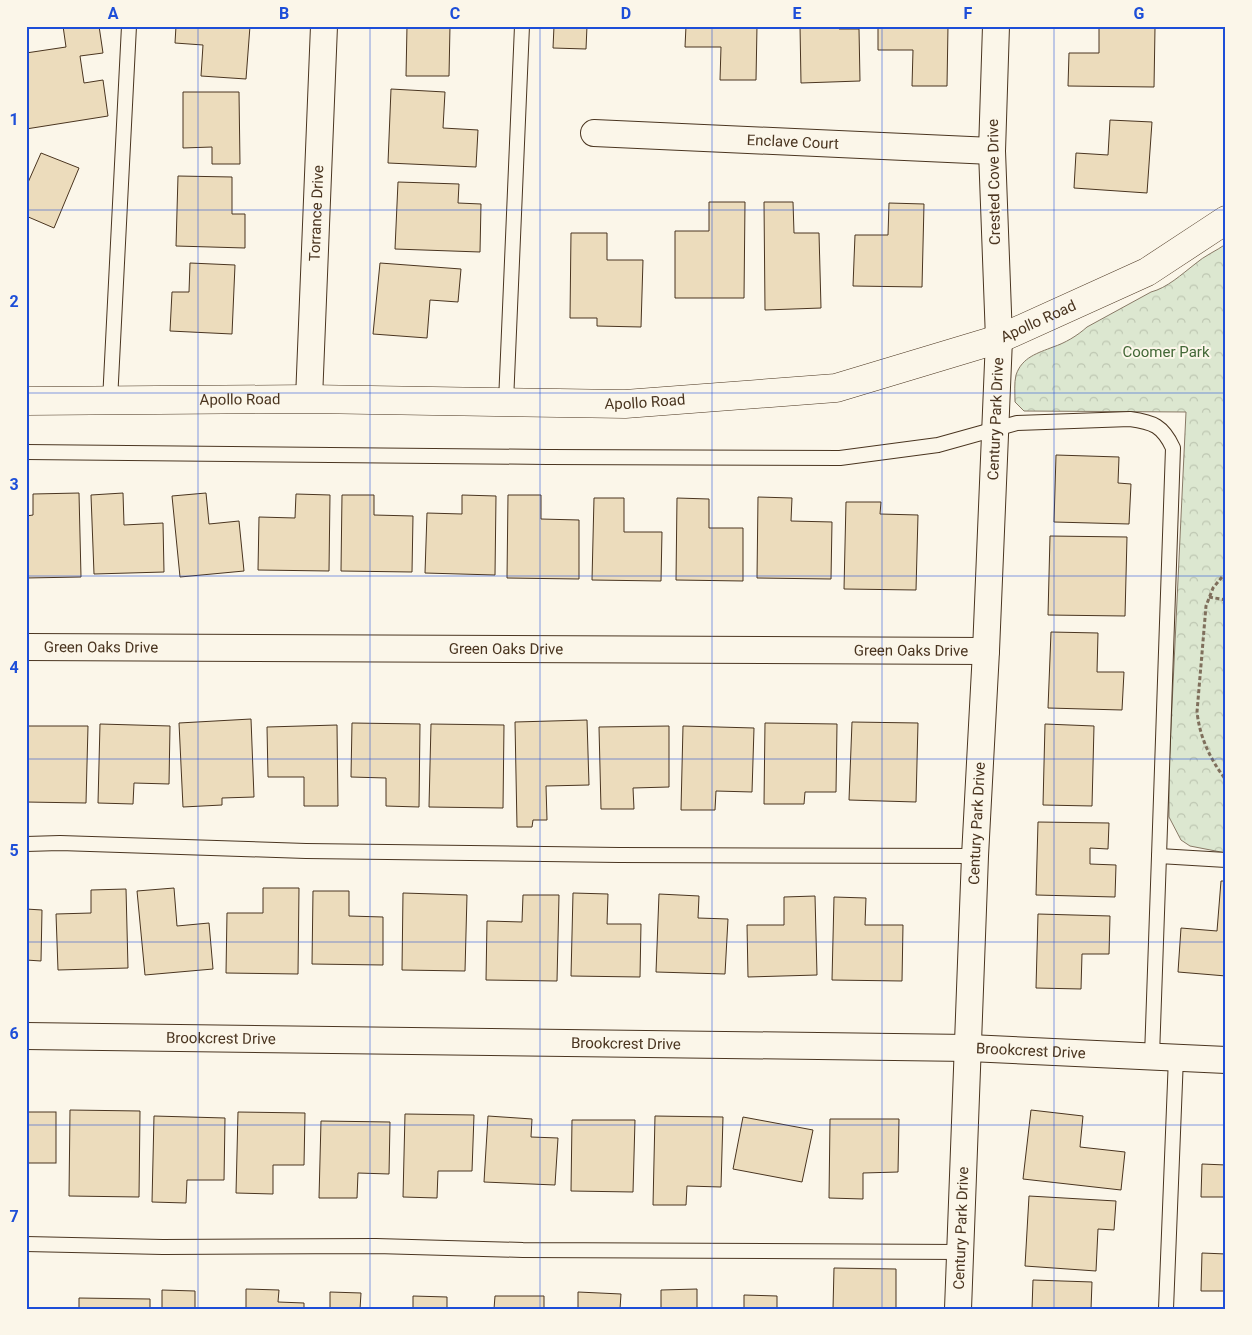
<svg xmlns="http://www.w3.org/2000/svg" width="1252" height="1335" viewBox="0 0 1252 1335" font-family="Roboto,sans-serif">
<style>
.park{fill:url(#park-crowns);stroke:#887966}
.building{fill:#ecdcbc;stroke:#4a3520}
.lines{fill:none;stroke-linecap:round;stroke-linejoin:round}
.lane-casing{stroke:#4a3520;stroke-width:16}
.street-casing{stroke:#4a3520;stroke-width:28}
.secondary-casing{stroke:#4a3520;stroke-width:29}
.path{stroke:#7f6f5c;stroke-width:3;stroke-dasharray:4 2.5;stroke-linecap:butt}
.lane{stroke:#fbf6e9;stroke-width:14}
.street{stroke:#fbf6e9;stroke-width:26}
.secondary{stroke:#fbf6e9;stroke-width:28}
.grid{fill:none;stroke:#1d4ed8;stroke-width:1;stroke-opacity:0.55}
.labels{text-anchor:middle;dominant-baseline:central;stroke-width:4;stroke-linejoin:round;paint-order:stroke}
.street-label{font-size:15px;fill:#4a3520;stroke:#fbf6e9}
.park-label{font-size:15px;fill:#436837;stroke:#fbf6e9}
.neatline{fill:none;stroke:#1d4ed8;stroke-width:2}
.grid-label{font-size:16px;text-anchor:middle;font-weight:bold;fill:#1d4ed8}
</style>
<defs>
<pattern id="park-crowns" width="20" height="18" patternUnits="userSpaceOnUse" patternTransform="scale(1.25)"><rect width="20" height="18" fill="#dce7d0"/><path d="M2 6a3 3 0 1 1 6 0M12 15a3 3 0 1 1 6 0" fill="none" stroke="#bec7b2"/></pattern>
</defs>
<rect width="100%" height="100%" fill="#fbf6e9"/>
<path class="park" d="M1226,244V853L1190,846L1181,840L1169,817V769L1186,412L1024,411L1015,402C1015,393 1014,383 1016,375C1022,357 1038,353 1053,347C1065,343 1077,336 1087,327L1151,292C1167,288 1182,274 1195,264C1204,256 1216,251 1226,244Z"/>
<g class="building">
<path d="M63,26H99L103,53L80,56L84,83L103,80L108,116L26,129V53L66,47Z"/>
<path d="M176,26H250L246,79L201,76L203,45L175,43Z"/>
<path d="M407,26H450L449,76H406Z"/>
<path d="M554,26H587L586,49L553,48Z"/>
<path d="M686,26H757L756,80H720L721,47H685Z"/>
<path d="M800,26H839V29H859L860,81L801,83Z"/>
<path d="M878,26H948L947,86H912L913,50H878Z"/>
<path d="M1099,27L1155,28L1154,87L1068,86L1069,53H1099Z"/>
<path d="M391,89L445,92L443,128L478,130L476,167L388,163Z"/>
<path d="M183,92H239L240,164H212V147L183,148Z"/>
<path d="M1110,120L1152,122L1147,193L1074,188L1076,153L1108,155Z"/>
<path d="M41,153L79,168L54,228L26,216V187Z"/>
<path d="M178,176L232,177V214H245V248L176,246Z"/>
<path d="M398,182L459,184L458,203L481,204L480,252L395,249Z"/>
<path d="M709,202H745L744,298H675V231H709Z"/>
<path d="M764,202H793L794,233H819L821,308L765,310Z"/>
<path d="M889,203L924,204L922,287L853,286L855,235H888Z"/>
<path d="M571,233H607V260H643L641,327L597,326V318H570Z"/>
<path d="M190,263L235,265L232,334L170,331L172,292H189Z"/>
<path d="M380,263L461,269L458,302L430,300L427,338L373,334Z"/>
<path d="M1056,455L1119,457L1118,483L1131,484L1129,524L1054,522Z"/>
<path d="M79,493L81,577L26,578V516L33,515V494Z"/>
<path d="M123,493L124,525L163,523L164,572L94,574L91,495Z"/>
<path d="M206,493L209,524L239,521L244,571L180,577L172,496Z"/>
<path d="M296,494L330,495L329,571L258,570L259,517L295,518Z"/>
<path d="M342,495H374V515L413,516L412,572L341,571Z"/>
<path d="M462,495L496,496L495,575L425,573L427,513L462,514Z"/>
<path d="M508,495H541V519L579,520V579L507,578Z"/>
<path d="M758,497L792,498L791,521L832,522L831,579L757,578Z"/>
<path d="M594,498H624V532H662L661,581L592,580Z"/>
<path d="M677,498L709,499V528H743V581L676,580Z"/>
<path d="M846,502H881L880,514L918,515L916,590L844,589Z"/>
<path d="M1050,536L1127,537L1125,616L1048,615Z"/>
<path d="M1051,632L1098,633L1097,672H1124L1122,710L1048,708Z"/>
<path d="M251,719L254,797L222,798V805L183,807L179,723Z"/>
<path d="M587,720L589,785L546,786L547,820H533L532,827H517L515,722Z"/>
<path d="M852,722L918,723L916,802L849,800Z"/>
<path d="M352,723L420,724L419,807L386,806V778L351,777Z"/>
<path d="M765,723L837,724L836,792H805L804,804H764Z"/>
<path d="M100,724L170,726L169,784L134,783L133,804L98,803Z"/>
<path d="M431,724L504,725L503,808L429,807Z"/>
<path d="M1045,724L1094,726L1092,806L1043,805Z"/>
<path d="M337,725L338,806H304V777H268L267,727Z"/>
<path d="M26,726H88L86,803L26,802Z"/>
<path d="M669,726V787L633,788L634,809H601L599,727Z"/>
<path d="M683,726L754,728L752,792L716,791L715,810H681Z"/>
<path d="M1038,822L1109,823L1108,849L1090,848V864L1116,865L1115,897L1036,895Z"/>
<path d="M1221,881H1226V976L1178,972L1181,928L1217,931Z"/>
<path d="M174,888L177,926L209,923L213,969L145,975L137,891Z"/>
<path d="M263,888H299L298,974L226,973L227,913H263Z"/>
<path d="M126,889L128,968L58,970L56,914L91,913V890Z"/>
<path d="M313,891H349V916L383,917V965L312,964Z"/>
<path d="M403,893L467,895L465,971L402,970Z"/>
<path d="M573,893L608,894L607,924H641L640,977L571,976Z"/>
<path d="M659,894L699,896L698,918L728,919L725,974L656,972Z"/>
<path d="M523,895H559L557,981L486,980L487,921L522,922Z"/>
<path d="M815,896L817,975L748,977L747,925H784V897Z"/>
<path d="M834,897L866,898L865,925H903L902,981L832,980Z"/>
<path d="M26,909L42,910L41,961L26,960Z"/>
<path d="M1038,914L1110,916L1109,954H1082L1081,989L1036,988Z"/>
<path d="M70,1110L140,1111L139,1197L69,1196Z"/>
<path d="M1031,1110L1083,1116L1080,1147L1125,1152L1121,1190L1023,1179Z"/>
<rect x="26" y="1112" width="30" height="51"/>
<path d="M238,1112L305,1113L304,1165H273V1194L236,1193Z"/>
<path d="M405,1114L474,1115L472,1171H438L437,1198L403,1197Z"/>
<path d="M154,1116L225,1118L224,1180H187L186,1203L152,1202Z"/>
<path d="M488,1116L532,1119L531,1137L558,1138L555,1185L484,1182Z"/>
<path d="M655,1116L723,1117L721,1187L687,1186L686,1205H653Z"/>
<path d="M743,1117L813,1130L802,1182L733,1169Z"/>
<path d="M830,1119H899L898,1172L863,1173V1199L829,1198Z"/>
<path d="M572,1120H635L633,1192L571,1191Z"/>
<path d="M321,1121L390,1122L389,1174L358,1173L357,1198H319Z"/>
<path d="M1202,1164L1226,1165V1197H1201Z"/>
<path d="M1029,1196L1116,1201L1114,1230L1098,1229L1096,1271L1025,1266Z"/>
<path d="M1202,1253L1226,1254V1291H1201Z"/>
<path d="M834,1268L896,1269V1309H833Z"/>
<path d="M1033,1280L1092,1282L1091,1309H1032Z"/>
<path d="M246,1289L279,1290L278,1302L304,1303V1309H246Z"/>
<path d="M697,1289V1309H661V1290Z"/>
<path d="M162,1290L195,1291V1309H162Z"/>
<path d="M330,1292L361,1293L360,1309H330Z"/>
<path d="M578,1292L621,1294L620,1309H578Z"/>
<path d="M744,1295L777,1296V1309H744Z"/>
<path d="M413,1296L447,1297V1309H413Z"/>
<path d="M495,1296H544V1309H494Z"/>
<path d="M79,1298L150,1299V1309H79Z"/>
</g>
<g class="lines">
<defs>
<g id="lane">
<path d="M110,401L129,26"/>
<path d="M506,402L522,26"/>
<path d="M26,452L548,457L840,458L938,445L1017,423L1130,419C1153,422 1163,426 1173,448L1159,856"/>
<path d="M26,844L60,843L306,851L619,855L975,856"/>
<path d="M1152,1056L1159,856L1226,860"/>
<path d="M26,1244L163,1247L376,1246L523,1250L961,1252"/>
<path d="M1166,1309L1176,1057"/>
</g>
<g id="street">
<path id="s1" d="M594,133L992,151"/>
<path id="s2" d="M309,399L324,26"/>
<path id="s3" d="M26,647L986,651"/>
<path id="s4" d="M26,1036L969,1048L1226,1060"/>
<path id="s5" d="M958,1309L975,856L986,651L999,339L992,151L996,26"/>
</g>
<g id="secondary">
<path id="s6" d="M26,401L309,399L625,404L836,388L999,339L1147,272L1226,220"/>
</g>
</defs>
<use href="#lane" class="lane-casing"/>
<use href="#street" class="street-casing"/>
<use href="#secondary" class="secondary-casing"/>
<g class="path">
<path d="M1222,577L1213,588L1206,606L1197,712C1200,738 1210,759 1226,780"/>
<path d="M1209,597L1226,600"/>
</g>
<use href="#lane" class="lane"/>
<use href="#street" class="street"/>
<use href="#secondary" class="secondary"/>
</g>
<path class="grid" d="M198,26V1309M370,26V1309M540,26V1309M712,26V1309M882,26V1309M1054,26V1309M26,210H1226M26,393H1226M26,576H1226M26,759H1226M26,942H1226M26,1125H1226"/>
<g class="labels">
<g class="street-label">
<text stroke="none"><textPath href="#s1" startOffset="199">Enclave Court</textPath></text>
<text transform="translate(994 182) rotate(-91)">Crested Cove Drive</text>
<text stroke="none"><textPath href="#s2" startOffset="186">Torrance Drive</textPath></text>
<text stroke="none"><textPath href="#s6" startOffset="1024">Apollo Road</textPath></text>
<text stroke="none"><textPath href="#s6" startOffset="214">Apollo Road</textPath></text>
<text stroke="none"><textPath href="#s6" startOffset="619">Apollo Road</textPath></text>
<text stroke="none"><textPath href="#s5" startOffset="891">Century Park Drive</textPath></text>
<text stroke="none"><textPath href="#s3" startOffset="75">Green Oaks Drive</textPath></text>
<text stroke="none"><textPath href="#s3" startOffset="480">Green Oaks Drive</textPath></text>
<text stroke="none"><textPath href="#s3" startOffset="885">Green Oaks Drive</textPath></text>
<text stroke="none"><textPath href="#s5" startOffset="486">Century Park Drive</textPath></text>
<text stroke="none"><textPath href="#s4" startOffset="195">Brookcrest Drive</textPath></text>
<text stroke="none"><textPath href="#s4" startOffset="600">Brookcrest Drive</textPath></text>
<text stroke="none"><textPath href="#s4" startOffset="1005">Brookcrest Drive</textPath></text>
<text stroke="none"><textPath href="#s5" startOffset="81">Century Park Drive</textPath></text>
</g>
<g class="park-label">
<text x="1166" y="352">Coomer Park</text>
</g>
</g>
<rect width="1252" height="1335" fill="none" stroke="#fbf6e9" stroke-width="55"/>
<rect x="28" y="28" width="1196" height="1280" class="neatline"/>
<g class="grid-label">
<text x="113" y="19">A</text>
<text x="284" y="19">B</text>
<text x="455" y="19">C</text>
<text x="626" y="19">D</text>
<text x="797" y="19">E</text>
<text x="968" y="19">F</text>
<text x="1139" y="19">G</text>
<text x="14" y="125">1</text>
<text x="14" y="307">2</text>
<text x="14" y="490">3</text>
<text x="14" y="673">4</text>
<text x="14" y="856">5</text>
<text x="14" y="1039">6</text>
<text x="14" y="1222">7</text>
</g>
</svg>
